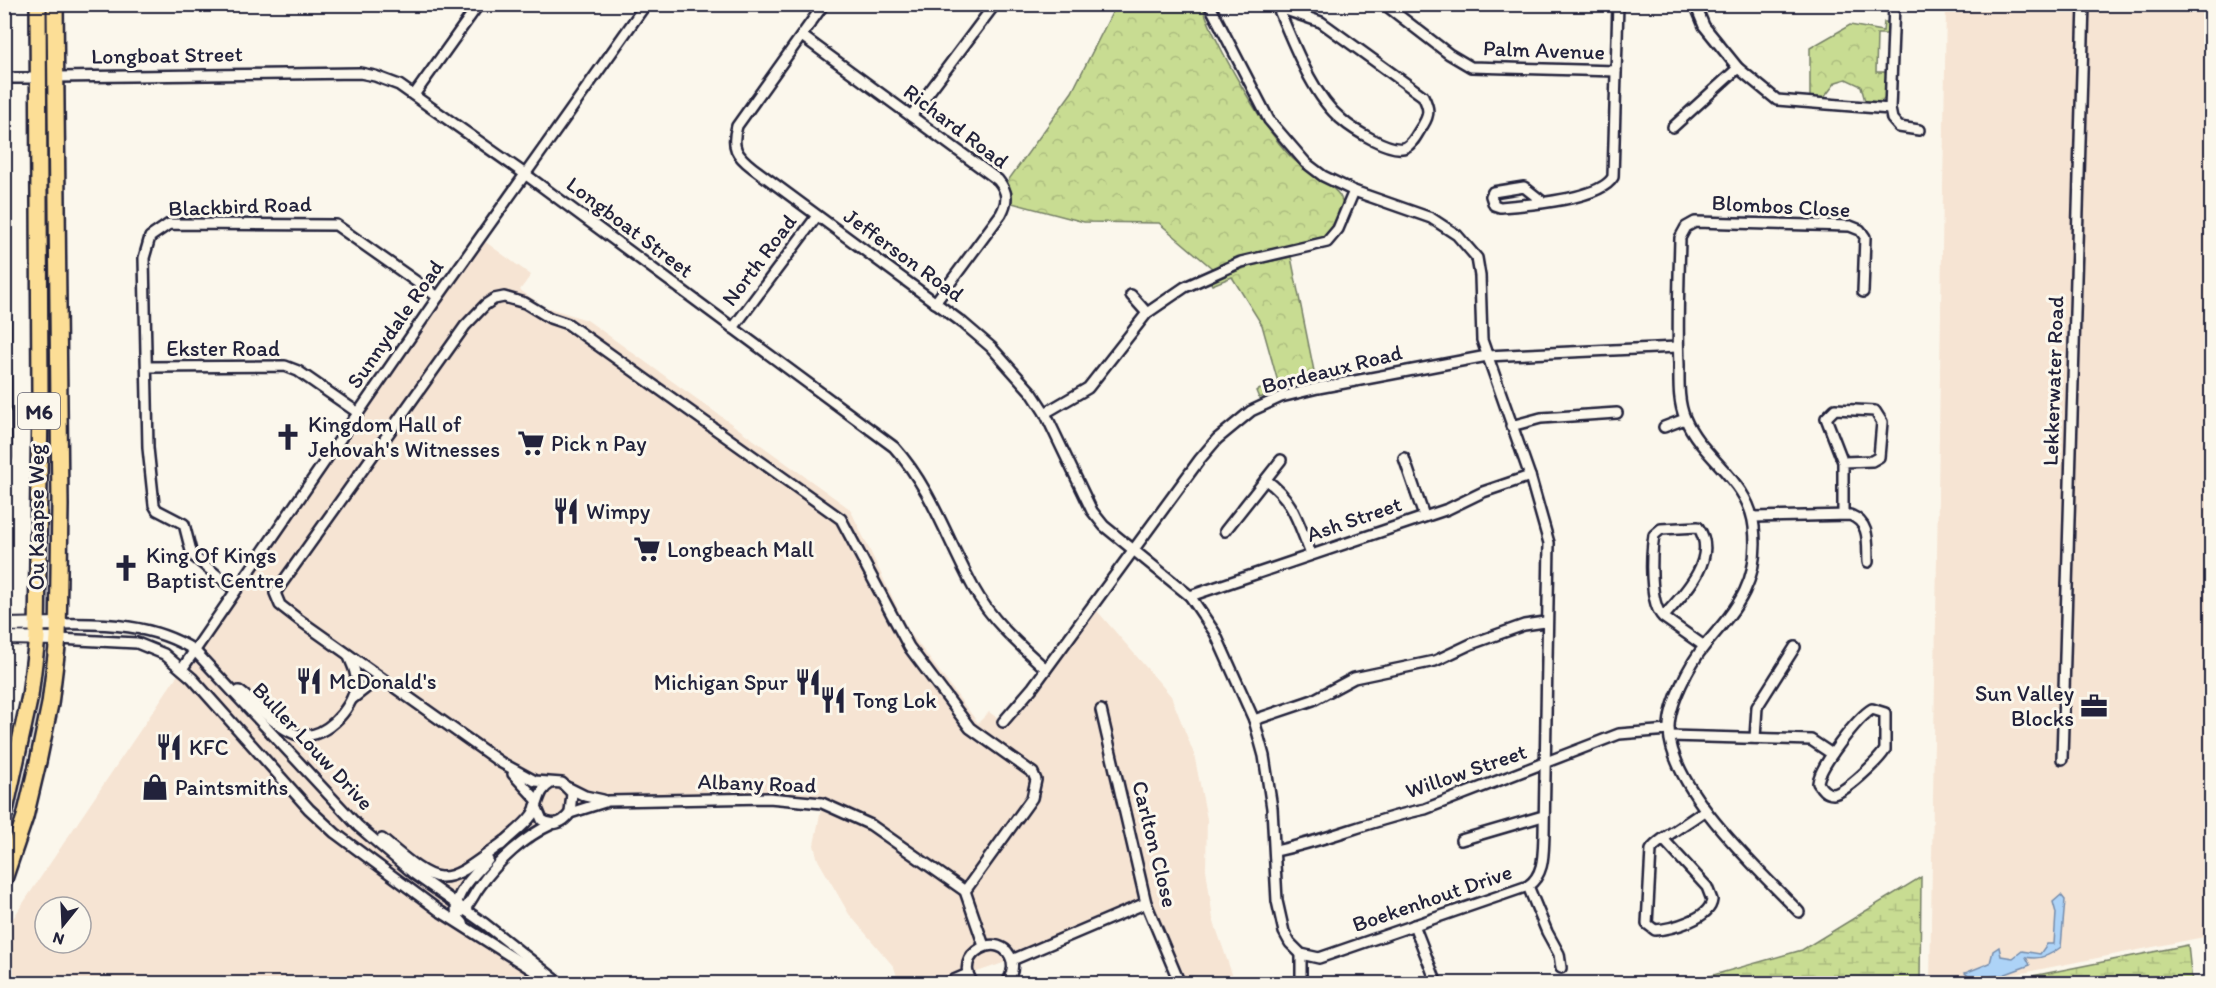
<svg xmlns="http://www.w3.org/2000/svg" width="2216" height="988" viewBox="0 0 2216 988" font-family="Itim,sans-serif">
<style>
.built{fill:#f6e4d3;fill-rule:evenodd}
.wetland{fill:url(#wetland-marsh);stroke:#757f66;stroke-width:1.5}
.park{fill:url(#park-crowns);stroke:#757f66;stroke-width:1.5}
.water{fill:#add3f7;stroke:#758cac;stroke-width:1.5}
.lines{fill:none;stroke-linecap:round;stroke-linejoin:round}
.minor-casing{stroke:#22223b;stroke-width:14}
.tertiary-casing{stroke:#22223b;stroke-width:16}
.primary-casing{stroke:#22223b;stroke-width:20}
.minor{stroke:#fbf7ec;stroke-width:9}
.tertiary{stroke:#fbf7ec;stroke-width:12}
.primary{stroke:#fcde96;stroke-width:15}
.labels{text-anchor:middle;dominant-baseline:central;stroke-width:6;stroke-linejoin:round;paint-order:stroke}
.shield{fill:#fbf7ec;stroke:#636270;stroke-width:1.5}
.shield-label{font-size:21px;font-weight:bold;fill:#22223b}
.street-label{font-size:22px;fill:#22223b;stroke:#fbf7ec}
.poi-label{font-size:22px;fill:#22223b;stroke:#fbf7ec;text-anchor:start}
</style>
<defs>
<pattern id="wetland-marsh" width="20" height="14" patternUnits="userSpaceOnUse" patternTransform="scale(1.5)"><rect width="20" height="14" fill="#c8dc92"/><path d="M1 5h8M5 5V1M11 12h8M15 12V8" fill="none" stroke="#acbc7f"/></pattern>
<pattern id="park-crowns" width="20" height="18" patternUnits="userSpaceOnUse" patternTransform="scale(1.5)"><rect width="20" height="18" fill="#c8dc92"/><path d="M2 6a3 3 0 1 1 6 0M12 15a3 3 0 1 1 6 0" fill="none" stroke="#acbc7f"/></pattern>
</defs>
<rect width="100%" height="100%" fill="#fbf7ec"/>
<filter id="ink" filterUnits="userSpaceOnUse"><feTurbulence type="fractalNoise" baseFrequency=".0167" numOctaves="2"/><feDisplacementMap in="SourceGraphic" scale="12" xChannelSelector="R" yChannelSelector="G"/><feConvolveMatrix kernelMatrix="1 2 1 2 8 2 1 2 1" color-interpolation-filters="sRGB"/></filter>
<g filter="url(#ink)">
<g class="built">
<path d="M1946,5H2211L2212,733L2209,936L1971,983L1930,984Z"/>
<path d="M480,238L531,275L520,290L543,306L587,320L850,509L908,630L978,723L989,712L1003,722L1092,605L1171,696L1194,754L1207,819L1206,869L1213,919L1235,983H1180L1146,903L1012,960L945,983H899L894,967L849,914L818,860L814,845L822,804L801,800L609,801L578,809L507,857L465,909L561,983L5,984V930L235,590ZM45,907H81V943H45Z"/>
</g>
<g class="wetland">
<path d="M1921,877L1920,983H1685L1802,950Z"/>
<path d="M2188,945L2192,983H1998Z"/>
</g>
<g class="park">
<path d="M1116,5H1202C1215,44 1263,129 1292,158C1303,169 1336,186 1341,198C1346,210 1332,230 1323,238L1242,257L1213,269L1159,223L1084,222L1012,203V193L1007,182L1072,92Z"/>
<path d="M1884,22H1888L1887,34H1877L1876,72H1886V96L1881,102L1865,101L1861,86L1846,79L1836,82L1823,99L1810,100V48L1850,25L1883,31Z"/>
<path d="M1291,257L1316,381L1259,398L1256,391L1278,382L1262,325L1232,277L1212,285L1210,281L1253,265Z"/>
</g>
<path class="water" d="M2061,895L2065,900L2061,947C2050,956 2039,960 2026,957L2030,965L2003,975L1971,979L1965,973L1990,963L1993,951L1999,947L2001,956L2013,958L2022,951L2040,954L2047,944H2054L2056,913L2053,902Z"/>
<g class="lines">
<defs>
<g id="minor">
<path d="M824,4L737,126C731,147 736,155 753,168L963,323L991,347L1032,393L1045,413L1092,511L1104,526L1190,596L1215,633L1254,720L1264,756L1272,808L1277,901L1284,932L1290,943L1301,954L1319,958L1528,886C1545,874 1543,853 1544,834L1549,543L1530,476L1482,340L1480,276L1477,258L1457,235L1431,218L1354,191L1323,176L1306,163L1269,120L1209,4"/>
<path d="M1268,4L1321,22L1423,96C1429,108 1430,114 1423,125C1418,132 1414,143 1406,147C1392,154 1352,129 1341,119C1312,95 1293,42 1278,8"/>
<path d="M1384,4L1449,54L1471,67L1616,71"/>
<path d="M1695,4L1704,26L1738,68L1777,100L1890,109L1894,4"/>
<path d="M802,36L998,180C1008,192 1008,201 1001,214L935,303"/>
<path d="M57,77L360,73L375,76L399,85L525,174L894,447C931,488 947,539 973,587C991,620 1018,644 1046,669"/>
<path d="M4,78H37"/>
<path d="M414,95L479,4"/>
<path d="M1890,109L1892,119L1899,127L1919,130"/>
<path d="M911,116L995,4"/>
<path d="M1673,127L1738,68"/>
<path d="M1543,202L1524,187L1493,192L1491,196L1494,205L1500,207C1525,205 1600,200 1613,177L1618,4"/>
<path d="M4,240L6,457"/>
<path d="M1131,295L1147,313"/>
<path d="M733,328L817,216"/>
<path d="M147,367L285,366L298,371L357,412"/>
<path d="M1045,413L1088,388L1147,313L1185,287L1241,262L1327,242L1338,229L1354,191"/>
<path d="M1511,426L1541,418L1617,413"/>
<path d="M1664,427L1685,419"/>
<path d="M1404,458L1424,516"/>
<path d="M1266,480C1294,500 1298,523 1311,554"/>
<path d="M1843,513V462L1826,418L1835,409L1875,411L1882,422L1879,457L1872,461L1843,462"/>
<path d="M1753,517L1850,515C1871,523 1867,543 1868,562"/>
<path d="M1225,531L1281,460"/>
<path d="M235,590L192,555L184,524L157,510L154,505L148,448L144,258L150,237L169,224L336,225L438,297"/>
<path d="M1190,596L1448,509L1483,492L1530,476"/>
<path d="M1663,617C1683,595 1720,558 1698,527L1661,529L1654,535C1651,554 1649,604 1663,617L1704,646"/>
<path d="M59,624C106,623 153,624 194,650L358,826L413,873L485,924L561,984"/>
<path d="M58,639L137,643L164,654L192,678L309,809L335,833L441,912L550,981"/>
<path d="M182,669L438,297L646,4"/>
<path d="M239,691C257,704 274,726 295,734C322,743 353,710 356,684C357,674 353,666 349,657"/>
<path d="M352,699L370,685L387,683"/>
<path d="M1872,709L1885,713V750C1878,761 1845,793 1833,794C1825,794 1821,788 1818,783C1819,767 1858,717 1872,709Z"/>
<path d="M1101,710L1146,903L1180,984"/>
<path d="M1254,720L1313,700L1354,678L1435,661L1471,644L1524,625L1545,622"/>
<path d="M1003,722L1033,687L1200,459L1217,439L1251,411L1281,397L1318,388L1487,356L1677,347"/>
<path d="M1670,736L1811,740L1832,754"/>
<path d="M1755,738L1757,707L1795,647"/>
<path d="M2062,759L2084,4"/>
<path d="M513,774L537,800"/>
<path d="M569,788L585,796L603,800"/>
<path d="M536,806L542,820C553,827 563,823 570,813L572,793L562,783L535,781L500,762L298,619L280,605L275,593L465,326L485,305L494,299L504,297L525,303L550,318L568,324L841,519L909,647L970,728L1033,773L1036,780L1032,798L965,891"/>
<path d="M570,813L608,801L769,798L822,803L871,825L965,891L984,946"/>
<path d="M382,839C444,892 442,887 505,841"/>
<path d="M1663,839L1707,887L1712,900C1710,919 1671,929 1655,930L1647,924L1651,850C1657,840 1693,820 1705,810"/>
<path d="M1461,840L1543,816"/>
<path d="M501,845C511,835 524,826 532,815C540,803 537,791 551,783"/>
<path d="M1275,851C1326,841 1374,819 1425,809L1619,734L1669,730"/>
<path d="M1528,886L1547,932L1559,954L1561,968"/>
<path d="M1799,912C1759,870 1671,790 1669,730C1668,705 1690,663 1706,644C1739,606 1760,580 1754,527C1749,480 1702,459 1685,418C1678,402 1679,382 1679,365C1677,322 1679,280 1680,238L1686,227L1695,222L1850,226L1860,230L1865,237L1863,292"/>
<path d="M460,913C469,907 473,895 480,886C497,862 525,836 552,824"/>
<path d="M463,923C442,904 475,874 488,860"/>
<path d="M1414,925L1437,984"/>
<path d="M1301,954V984"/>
<path d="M1012,960L1146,903"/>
<path d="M945,984L968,974"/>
<path d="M974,984C949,955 1002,927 1012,961C1014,970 1011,977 1006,984"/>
</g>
<g id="tertiary">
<path d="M4,625L59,624"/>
<path d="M4,638L58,639"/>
</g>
<g id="primary">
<path d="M4,815L30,696L37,638L40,397L38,4"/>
<path d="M4,879L25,817L38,762L50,704L58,639L60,505L55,4"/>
</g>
</defs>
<use href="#minor" class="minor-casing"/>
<use href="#tertiary" class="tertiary-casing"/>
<use href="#primary" class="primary-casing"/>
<use href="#minor" class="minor"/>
<use href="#tertiary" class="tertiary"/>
<use href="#primary" class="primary"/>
</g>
</g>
<defs>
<symbol id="church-bare" viewBox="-9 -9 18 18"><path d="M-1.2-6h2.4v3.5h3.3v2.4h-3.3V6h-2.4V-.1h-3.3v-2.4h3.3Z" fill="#22223b" stroke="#fbf7ec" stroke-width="2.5" paint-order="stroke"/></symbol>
<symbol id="supermarket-bare" viewBox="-9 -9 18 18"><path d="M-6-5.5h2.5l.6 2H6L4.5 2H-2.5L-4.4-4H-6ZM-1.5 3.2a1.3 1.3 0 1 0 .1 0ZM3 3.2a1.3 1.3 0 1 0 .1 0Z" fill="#22223b" stroke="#fbf7ec" stroke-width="2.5" paint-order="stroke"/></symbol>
<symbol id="restaurant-bare" viewBox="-9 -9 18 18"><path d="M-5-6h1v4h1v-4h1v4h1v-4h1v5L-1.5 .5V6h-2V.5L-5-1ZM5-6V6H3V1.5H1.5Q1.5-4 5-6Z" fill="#22223b" stroke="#fbf7ec" stroke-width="2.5" paint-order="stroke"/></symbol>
<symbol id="office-bare" viewBox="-9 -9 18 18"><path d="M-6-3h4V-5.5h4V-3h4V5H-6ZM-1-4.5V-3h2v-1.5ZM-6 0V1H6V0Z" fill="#22223b" stroke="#fbf7ec" stroke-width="2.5" paint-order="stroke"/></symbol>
<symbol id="shop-bare" viewBox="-9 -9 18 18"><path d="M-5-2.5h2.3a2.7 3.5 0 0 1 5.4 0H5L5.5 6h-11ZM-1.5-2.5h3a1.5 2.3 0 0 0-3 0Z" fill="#22223b" stroke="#fbf7ec" stroke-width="2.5" paint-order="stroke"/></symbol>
</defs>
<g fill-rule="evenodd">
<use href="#church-bare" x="269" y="418" width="38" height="38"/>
<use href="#supermarket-bare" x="512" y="424" width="38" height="38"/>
<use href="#restaurant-bare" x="547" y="492" width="38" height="38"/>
<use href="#supermarket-bare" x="628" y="530" width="38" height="38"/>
<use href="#church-bare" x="107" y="549" width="38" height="38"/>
<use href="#restaurant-bare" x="290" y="662" width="38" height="38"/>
<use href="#restaurant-bare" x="789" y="663" width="38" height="38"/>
<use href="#restaurant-bare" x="814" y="681" width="38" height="38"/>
<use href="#office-bare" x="2075" y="687" width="38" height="38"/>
<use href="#restaurant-bare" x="150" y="728" width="38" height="38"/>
<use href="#shop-bare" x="136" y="768" width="38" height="38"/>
</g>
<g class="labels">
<rect class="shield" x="18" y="393" width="42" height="36" rx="4.5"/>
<g class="shield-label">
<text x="39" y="411">M6</text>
</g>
<g class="street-label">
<text transform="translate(1544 50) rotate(2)">Palm Avenue</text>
<text transform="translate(167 55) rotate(-1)">Longboat Street</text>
<text transform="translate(956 126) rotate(37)">Richard Road</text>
<text transform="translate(240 206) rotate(-2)">Blackbird Road</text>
<text transform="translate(1781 206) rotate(3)">Blombos Close</text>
<text transform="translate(630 227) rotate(37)">Longboat Street</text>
<text transform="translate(904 255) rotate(36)">Jefferson Road</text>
<text transform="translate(759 260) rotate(-53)">North Road</text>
<text transform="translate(395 324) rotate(-55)">Sunnydale Road</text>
<text x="223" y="348">Ekster Road</text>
<text transform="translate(1332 369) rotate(-14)">Bordeaux Road</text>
<text transform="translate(2053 381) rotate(-88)">Lekkerwater Road</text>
<text transform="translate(36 517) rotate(-90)">Ou Kaapse Weg</text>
<text transform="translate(1354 519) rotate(-19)">Ash Street</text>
<text transform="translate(313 746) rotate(47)">Buller Louw Drive</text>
<text transform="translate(1466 771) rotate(-19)">Willow Street</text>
<text transform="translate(757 783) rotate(2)">Albany Road</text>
<text transform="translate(1155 844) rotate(76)">Carlton Close</text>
<text transform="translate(1432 898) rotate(-19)">Boekenhout Drive</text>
</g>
<g class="poi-label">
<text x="308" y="424">Kingdom Hall of<tspan x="308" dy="25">Jehovah's Witnesses</tspan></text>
<text x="551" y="443">Pick n Pay</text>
<text x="586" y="511">Wimpy</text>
<text x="667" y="549">Longbeach Mall</text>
<text x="146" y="555">King Of Kings<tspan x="146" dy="25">Baptist Centre</tspan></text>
<text x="329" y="681">McDonald's</text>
<text x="788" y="682" text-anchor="end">Michigan Spur</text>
<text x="2074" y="693" text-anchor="end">Sun Valley<tspan x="2074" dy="25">Blocks</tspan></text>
<text x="853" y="700">Tong Lok</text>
<text x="189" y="747">KFC</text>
<text x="175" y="787">Paintsmiths</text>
</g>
</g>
<rect width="2216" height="988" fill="none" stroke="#fbf7ec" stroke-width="24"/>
<rect x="12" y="12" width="2192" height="964" fill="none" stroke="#22223b" stroke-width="2" filter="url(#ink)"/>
<g transform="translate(63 925) rotate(198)"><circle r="28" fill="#fbf7ec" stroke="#a4a2a5" stroke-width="1.5"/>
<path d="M0-4.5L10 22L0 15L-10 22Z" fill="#22223b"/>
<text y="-9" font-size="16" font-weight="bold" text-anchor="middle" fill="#22223b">N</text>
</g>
</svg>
